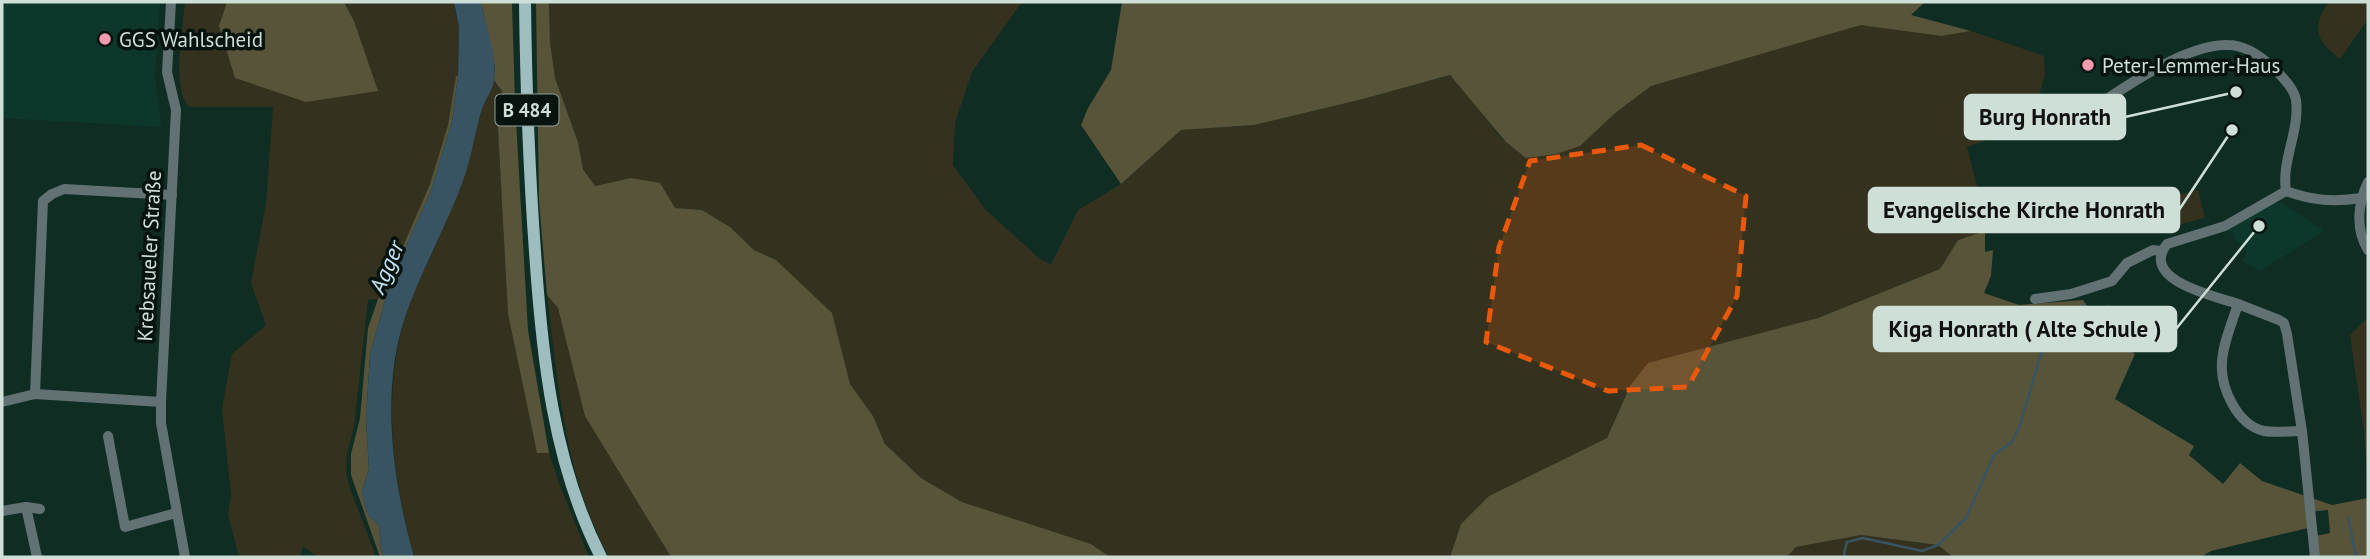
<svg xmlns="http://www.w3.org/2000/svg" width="2370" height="559" viewBox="0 0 2370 559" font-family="'PT Sans',sans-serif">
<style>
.built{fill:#0e372b}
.green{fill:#34321f}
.forest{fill:#575439}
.water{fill:#385362}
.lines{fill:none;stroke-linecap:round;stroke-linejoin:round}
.stream{stroke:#385362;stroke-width:2.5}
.minor{stroke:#627172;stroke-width:10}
.major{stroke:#9dbdbf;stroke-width:12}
.marked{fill:#e8590c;fill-opacity:0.2;stroke:#e8590c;stroke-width:5;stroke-dasharray:14 9;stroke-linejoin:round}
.poi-dot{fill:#f29aaf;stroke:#06130e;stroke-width:2.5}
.labels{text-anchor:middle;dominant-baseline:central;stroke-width:7;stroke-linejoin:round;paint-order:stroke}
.shield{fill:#06130e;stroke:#92a29b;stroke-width:2}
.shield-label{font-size:19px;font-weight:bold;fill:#cedfd8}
.poi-label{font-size:21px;fill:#cedfd8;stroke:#06130e;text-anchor:start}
.street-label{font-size:21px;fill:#cedfd8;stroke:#06130e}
.water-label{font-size:23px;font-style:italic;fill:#c5e5f7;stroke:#06130e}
.leader{fill:none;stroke:#cedfd8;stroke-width:2.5}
.callout-dot{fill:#cedfd8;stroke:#06130e;stroke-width:2.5}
.callout{fill:#cedfd8;stroke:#cedfd8;stroke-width:2.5}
.callout-label{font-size:23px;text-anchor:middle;font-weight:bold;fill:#111}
</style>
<rect width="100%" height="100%" fill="#0f2d23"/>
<g class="built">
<path d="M2,2L29,4L32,2H160L155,74L161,127L2,118Z"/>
<path d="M2271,203H2282L2324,231L2260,271L2242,261L2247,252L2228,230Z"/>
</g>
<g class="green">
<path d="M185,2H227V4L377,91L354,21L344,2H454L459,27L458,76L456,77L448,125L430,184L384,290L378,299L368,300L354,427L347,454L346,472L350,488L376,557H317L303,546L300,557H242L238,553L228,515L231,496L222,408L232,354L266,325L251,283L266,203L273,107H189C171,87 183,28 185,2Z"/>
<path d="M549,2H1022L972,72L955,123L953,165L985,209L1039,258L1051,265L1078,210L1121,184L1181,130L1254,125L1363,99L1451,75L1504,141L1614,114L1651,86L1861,24L1940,36L1971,31L2044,56L2045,75L2038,98L2041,121L1967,147L1981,202L1985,231L1958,240L1940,269L1818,318L1630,386L1607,438L1489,496L1461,524L1450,557H1110L1091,544L962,502L921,478L885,444L873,416L850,384L831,313L776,260L754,250L730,227L702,210L675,208L631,178L595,186L583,169L578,142L555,78L550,42Z"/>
<path d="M2329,2H2368V19L2340,59C2316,41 2311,27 2329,2Z"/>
<path d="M494,80L502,91L505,105L497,110L508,314L537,453H549L559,483L589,557H414C393,480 382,399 404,320C414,288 431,257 444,226C461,188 470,149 482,109C485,99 491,91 494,80Z"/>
<path d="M2198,190L2205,218L2157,230L2149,201Z"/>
<path d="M547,295L558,308L586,416L671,557H609C565,477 558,383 547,295Z"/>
<path d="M2368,317V486L2364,432L2350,335Z"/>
<path d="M1861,535L1938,545L1953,557H1787L1796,547Z"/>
</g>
<g class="forest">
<path d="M227,2H344L354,21L378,91L306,102L235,78L219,26Z"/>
<path d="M481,2H512L515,103L528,330L549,453H537L508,314L497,110L505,105L502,91L494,80L495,67Z"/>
<path d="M536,2H549L550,42L555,78L578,142L583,169L595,186L631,178L660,183L675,208L702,210L730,227L754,250L776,260L832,313L850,384L873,416L885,444L921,478L962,502L1091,544L1110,557H671L585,416L558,308L547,295L539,201Z"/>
<path d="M1122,2H1925L1911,15L1971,31L1941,36L1861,25L1651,86L1614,114L1580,146L1556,154L1526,158L1505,141L1450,75L1363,99L1254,125L1181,130L1121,184L1081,125L1088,108L1111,70Z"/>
<path d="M456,76H458L452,121L431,191L391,279L370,354L366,419L369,469L362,491L367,513L379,526L381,550L384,557H380L351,475V454L360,418L368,328L378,299L384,290L430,184L448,125Z"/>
<path d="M1985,231V252L1993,250L1991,276L1984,293L2019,305L2083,300L2088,307L2098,310L2108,305L2113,338L2135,354L2115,399L2194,446L2189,455L2223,484L2240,463L2262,481L2332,505L2368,498V557H2319L2316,536L2330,533L2328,510L2307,512L2308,528L2211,551L2201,557H1953L1938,545L1861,535L1796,547L1787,557H1450L1461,524L1489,496L1607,438L1630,386L1648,363L1818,318L1940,269L1958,240Z"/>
</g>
<path class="water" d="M454,2H481C485,25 498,57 494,80C493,91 485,99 482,109C475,131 472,154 465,175C448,224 422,268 405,317C380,393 393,482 414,557H384L381,550L379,526L367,513L362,491L369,469L366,419L370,354L391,279L431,191L452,121L458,76L459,27Z"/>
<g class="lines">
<g class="stream">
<path d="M2348,517L2356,557"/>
<path d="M1845,557L1844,553L1847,542L1863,538L1922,551L1938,545L1966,518L1994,455L2012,442L2020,425L2041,354L2056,340L2084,304"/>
</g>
<g class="minor">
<path d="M171,2L167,72L176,110L161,402V423L185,557"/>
<path d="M2057,133C2098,106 2179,43 2228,45C2245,45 2259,55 2271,66C2280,74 2294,87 2296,100C2300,131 2281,161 2286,191"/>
<path d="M2368,182C2358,203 2355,229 2368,250"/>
<path d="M2286,191L2225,226L2167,244C2139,280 2214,296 2238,304C2232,323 2223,343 2222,362C2220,387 2237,425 2264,431C2276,433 2290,431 2302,431"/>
<path d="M2286,191C2312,201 2334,202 2362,198"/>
<path d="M2035,299L2071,294L2112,281L2127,263L2153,250L2161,251"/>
<path d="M2238,304L2279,320L2284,323L2287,334L2302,431L2315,557"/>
<path d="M35,394L43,201L52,194L64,189L172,195"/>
<path d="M2,402L35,394L161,402"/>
<path d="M108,436L125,527L176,513"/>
<path d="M26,507L37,557"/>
<path d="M2,511L26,507L40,509"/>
</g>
<path class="major" d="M525,2C526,85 529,169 535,252C542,356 553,463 601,557"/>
</g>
<path class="marked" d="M1641,145L1746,196L1737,296L1688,387L1608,391L1486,342L1499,247L1530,161Z"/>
<g class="poi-dot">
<circle cx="105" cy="39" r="7"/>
<circle cx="2088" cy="65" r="7"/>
</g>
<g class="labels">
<rect class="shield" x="495.5" y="94.5" width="63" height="31" rx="5"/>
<g class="shield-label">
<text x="527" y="110">B 484</text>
</g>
<g class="poi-label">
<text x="119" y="39">GGS Wahlscheid</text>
<text x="2102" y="65">Peter-Lemmer-Haus</text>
</g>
<g class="street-label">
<text transform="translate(149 256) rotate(-87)">Krebsaueler Straße</text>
</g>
<g class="water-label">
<text transform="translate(386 267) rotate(-67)">Agger</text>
</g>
</g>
<path class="leader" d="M2236 92L2125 117M2232 130L2179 210M2259 226L2176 329"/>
<g class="callout-dot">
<circle cx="2236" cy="92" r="7"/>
<circle cx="2232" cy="130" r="7"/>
<circle cx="2259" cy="226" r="7"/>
</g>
<g class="callout">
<rect x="1965" y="95" width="160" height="44" rx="7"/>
<rect x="1869" y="188" width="310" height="44" rx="7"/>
<rect x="1874" y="307" width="302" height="44" rx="7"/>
</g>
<g class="callout-label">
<text x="2045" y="125">Burg Honrath</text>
<text x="2024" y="218">Evangelische Kirche Honrath</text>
<text x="2025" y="337">Kiga Honrath ( Alte Schule )</text>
</g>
<rect width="2370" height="559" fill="none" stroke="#cedfd8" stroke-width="7"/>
</svg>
